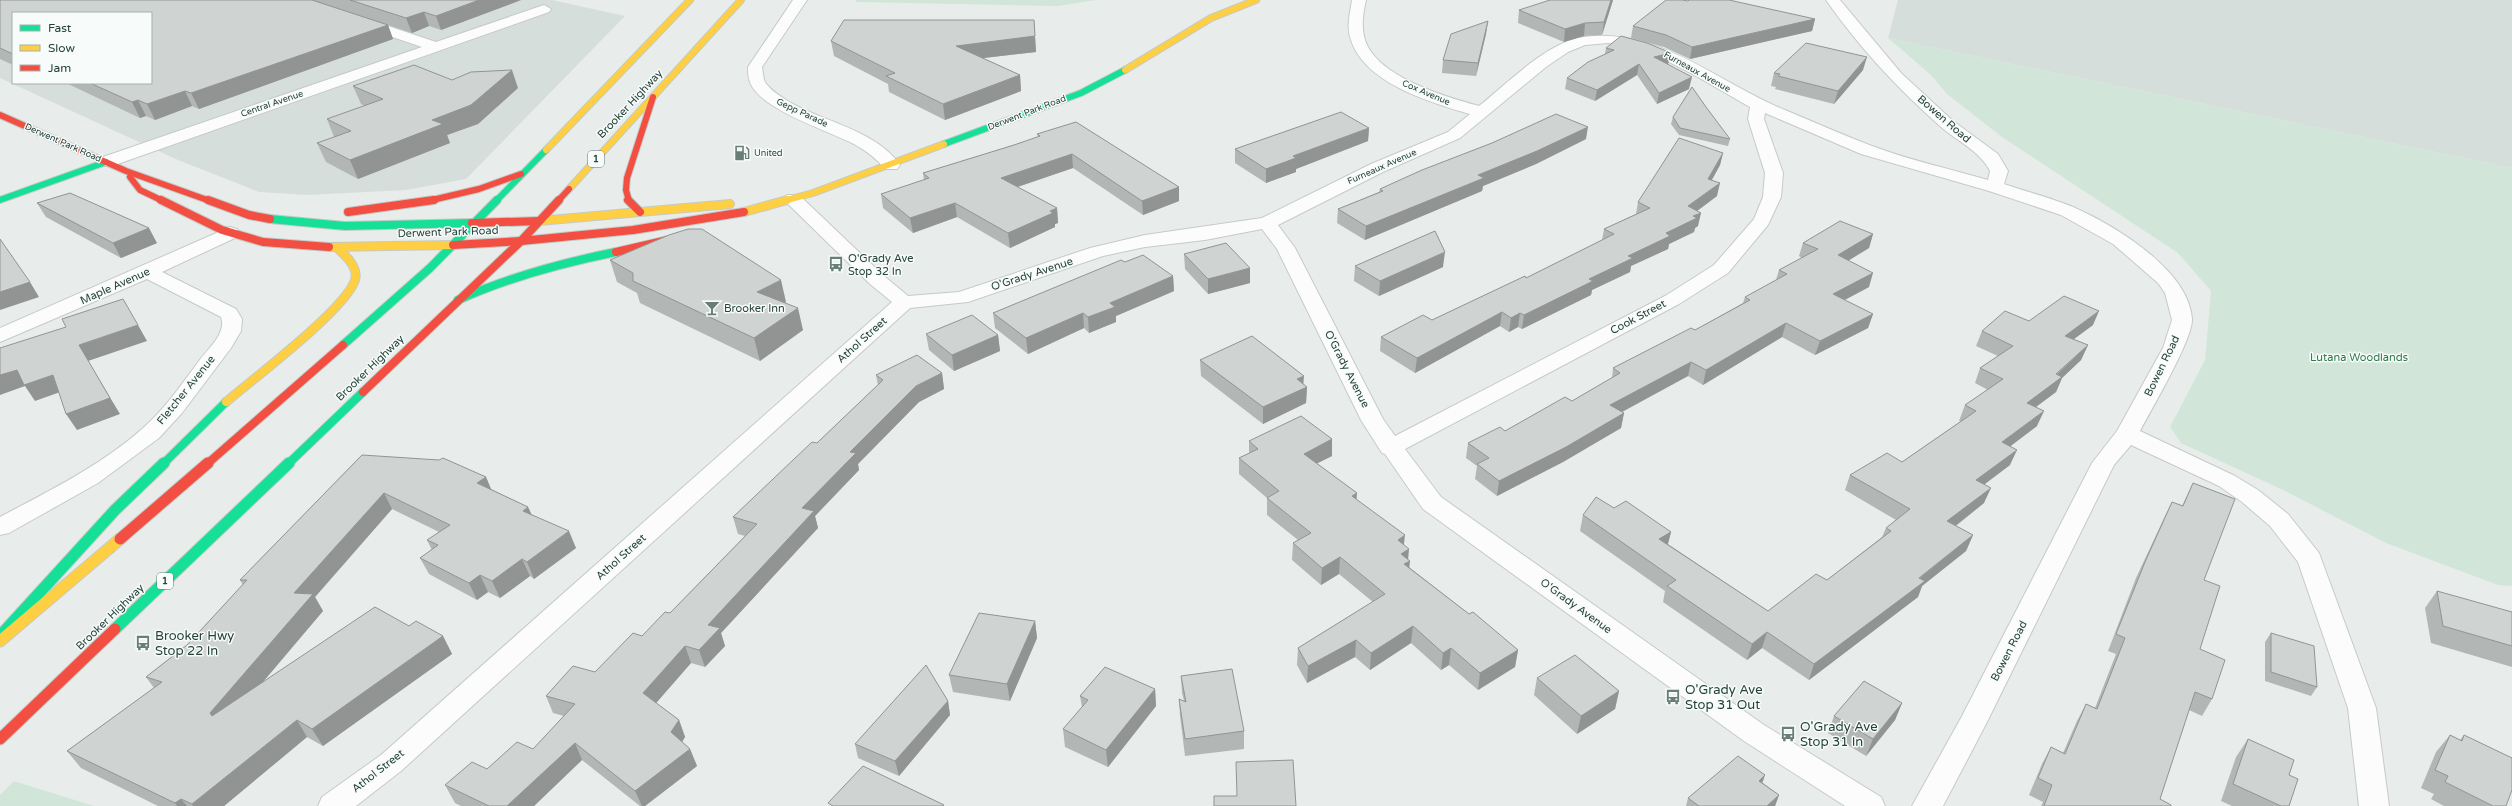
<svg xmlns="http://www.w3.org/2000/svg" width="2512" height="806" viewBox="0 0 2512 806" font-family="'Varela Round',sans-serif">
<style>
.built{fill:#d6dedb;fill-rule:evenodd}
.green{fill:#d1e6d8}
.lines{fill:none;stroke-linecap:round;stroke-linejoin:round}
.street-casing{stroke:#c5cac8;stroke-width:2}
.fast-far2-casing{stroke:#c3cbc8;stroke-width:8}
.fast-far1-casing{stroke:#c3cbc8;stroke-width:10}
.fast-casing{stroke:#c3cbc8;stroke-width:13}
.slow-far2-casing{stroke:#c3cbc8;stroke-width:8}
.slow-far1-casing{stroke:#c3cbc8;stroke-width:10}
.slow-casing{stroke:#c3cbc8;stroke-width:13}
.jam-far2-casing{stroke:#c3cbc8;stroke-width:8}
.jam-far1-casing{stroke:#c3cbc8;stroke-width:10}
.jam-casing{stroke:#c3cbc8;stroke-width:13}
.street{fill:#fcfcfc;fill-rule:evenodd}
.fast-far2{stroke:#16e098;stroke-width:6}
.fast-far1{stroke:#16e098;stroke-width:8}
.fast{stroke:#16e098;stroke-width:11}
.slow-far2{stroke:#ffcf43;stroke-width:6}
.slow-far1{stroke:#ffcf43;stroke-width:8}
.slow{stroke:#ffcf43;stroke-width:11}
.jam-far2{stroke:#f24e42;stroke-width:6}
.jam-far1{stroke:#f24e42;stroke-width:8}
.jam{stroke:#f24e42;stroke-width:11}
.wall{fill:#b2b6b5}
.shaded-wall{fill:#919493}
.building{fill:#cfd4d2;stroke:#919493}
.labels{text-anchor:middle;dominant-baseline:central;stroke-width:3;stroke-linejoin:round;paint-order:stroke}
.far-street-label{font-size:9px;fill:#24423a;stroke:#f7fbf9}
.far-poi-label{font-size:9px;fill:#24423a;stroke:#f7fbf9;text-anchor:start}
.shield{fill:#f7fbf9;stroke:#637a73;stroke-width:1}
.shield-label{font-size:10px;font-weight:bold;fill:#24423a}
.street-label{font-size:11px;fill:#24423a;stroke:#f7fbf9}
.poi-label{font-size:11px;fill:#24423a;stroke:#f7fbf9;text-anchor:start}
.park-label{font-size:11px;fill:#2d7a4b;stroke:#f7fbf9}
.near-poi-label{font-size:13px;fill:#24423a;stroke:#f7fbf9;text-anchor:start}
</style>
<rect width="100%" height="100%" fill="#e8edeb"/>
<g class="built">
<path d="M0,0H552L625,16L466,179L406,190L307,195L259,192L178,160L0,78ZM13,13H151V83H13Z"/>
<path d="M1898,0H2512V168L1888,38Z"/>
</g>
<g class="green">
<path d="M856,0H1096L1058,6L856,2Z"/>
<path d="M1888,38L2512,168V586L2498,585L2386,543L2283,490L2181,443L2170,427L2205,360L2211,291L2178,253L2002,137L1947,94L1931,75Z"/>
<path d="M14,781L94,806H0V795Z"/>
</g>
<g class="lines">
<defs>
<g id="street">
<path d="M793,0H807L762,67C763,71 763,78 765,82C770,90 779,95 786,100C822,122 875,129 900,165L897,169H885C876,158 866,151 854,144C829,131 759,109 750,82C748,78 748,72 748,67Z"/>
<path d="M1352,0H1366C1363,14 1361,26 1365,40C1377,77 1446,97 1479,106C1507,84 1548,41 1584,37C1659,27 1720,84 1785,110C1814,122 1843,135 1872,146C1909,160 1950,169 1988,180L1990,171C1980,151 1957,141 1941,127C1899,90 1858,46 1826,0H1840L1901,73L1953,121L1998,154L2008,171L2004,184C2027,192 2052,198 2073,207C2114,225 2189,270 2192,319C2193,339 2151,410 2140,431L2235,476L2258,490L2288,514L2319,553L2376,708L2389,806H2359L2348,708L2298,562L2270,526L2242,502L2219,486L2131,445L2114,465L1986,724L1943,806H1912L1961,718L2092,463L2117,431L2163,348L2172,320L2165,293L2158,283L2113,244L2061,215L1989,191L1861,154L1765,113L1764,119L1783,173L1781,197L1768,225L1728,273L1679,304L1405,449L1441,497L1764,725L1881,797L1885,806H1845L1744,741L1423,509L1385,454L1382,453L1361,420L1277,249L1262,229L1205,240L1145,247L1103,256L968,302L910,308L401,771L356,806H318L322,797L381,755L892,302L870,284L787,203L784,199L787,195H799L884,276L908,296L959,292L1090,248L1145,235L1262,218L1371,164L1448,132L1470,114C1432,103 1364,83 1351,40C1346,26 1350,14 1352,0ZM1608,43C1660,50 1705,82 1750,107L1748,119L1765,173L1763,197L1754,219L1714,265L1665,296L1395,436L1383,419L1295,248L1278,225L1383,172L1460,138L1546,67L1568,52L1585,45Z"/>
<path d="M544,5L551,9L549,12L112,166H100L98,162L100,158L422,47L357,25L355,22L357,19H367L436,42Z"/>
<path d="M230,227L237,229L239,233L237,237L162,272L236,309L242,319L241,331L231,348L182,413L159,438L98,483L9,533L0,535V517C49,491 100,466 142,429C165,409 181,385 199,361C208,349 227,333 221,317L147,279L0,342V328Z"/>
</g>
<g id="fast-far2">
<path d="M944,144L1081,93L1125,70"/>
<path d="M0,200L106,162"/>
<path d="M496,201L546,150"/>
</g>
<g id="fast-far1">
<path d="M270,219L345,226L472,223"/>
<path d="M458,300C509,277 561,263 616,252"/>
<path d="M343,345L430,268L497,200"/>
<path d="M163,464L226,402"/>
<path d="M288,464L363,392"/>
</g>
<g id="fast">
<path d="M115,629L289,463"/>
<path d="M0,636L115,510L164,463"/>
</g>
<g id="slow-far2">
<path d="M1125,70L1211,18L1256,0"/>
<path d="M546,150L690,0"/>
<path d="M569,189L741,0"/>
<path d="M783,201L813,193L944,144"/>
</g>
<g id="slow-far1">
<path d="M744,212L787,200"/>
<path d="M539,221L730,204"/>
<path d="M329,247L453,245"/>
<path d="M226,402C253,379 346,309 355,280C359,267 345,255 336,247"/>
</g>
<path id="slow" d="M0,641L120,539"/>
<g id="jam-far2">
<path d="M0,115L126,171L210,201"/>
<path d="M130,177L140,190L163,201"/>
<path d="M428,201L479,189L521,174"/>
<path d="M558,201L569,189"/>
<path d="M629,201L626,190L627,178L653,97"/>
</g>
<g id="jam-far1">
<path d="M161,200L222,230L263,242L329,247"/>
<path d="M208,200L249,215L270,219"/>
<path d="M628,200L640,212"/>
<path d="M348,212L434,200"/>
<path d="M472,223L539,221"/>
<path d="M521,241L633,230L744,212"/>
<path d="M453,245L521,241"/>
<path d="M616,252L672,239"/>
<path d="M363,392L521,241L559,200"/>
<path d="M207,464L343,345"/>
</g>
<g id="jam">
<path d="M120,539L208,463"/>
<path d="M0,739L115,629"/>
</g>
</defs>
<use href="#street" class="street-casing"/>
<use href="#fast-far2" class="fast-far2-casing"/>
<use href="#fast-far1" class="fast-far1-casing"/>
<use href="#fast" class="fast-casing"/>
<use href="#slow-far2" class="slow-far2-casing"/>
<use href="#slow-far1" class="slow-far1-casing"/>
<use href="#slow" class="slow-casing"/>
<use href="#jam-far2" class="jam-far2-casing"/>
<use href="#jam-far1" class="jam-far1-casing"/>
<use href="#jam" class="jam-casing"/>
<use href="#street" class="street"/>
<use href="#fast-far2" class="fast-far2"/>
<use href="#fast-far1" class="fast-far1"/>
<use href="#fast" class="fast"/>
<use href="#slow-far2" class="slow-far2"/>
<use href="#slow-far1" class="slow-far1"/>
<use href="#slow" class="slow"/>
<use href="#jam-far2" class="jam-far2"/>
<use href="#jam-far1" class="jam-far1"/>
<use href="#jam" class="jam"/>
</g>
<g class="wall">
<path d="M0,0H521L441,30L429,26L412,33L388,25L393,39L199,109L192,106L155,120L146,116L140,118L66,83H151L13,13V65L0,59Z"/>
<path d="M1613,0L1602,35L1584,36L1564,42L1518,23L1519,10Z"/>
<path d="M1688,1L1815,19L1812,31L1690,59L1664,47L1631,38L1633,26Z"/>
<path d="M1034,20L1036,52L983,58L1020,75L1021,91L945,120L889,92L888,84L834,56L831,41Z"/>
<path d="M1488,21L1486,34L1476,76L1442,73L1443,60Z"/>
<path d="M1606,48L1671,53L1668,64L1689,89L1657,104L1637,75L1595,101L1565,89L1567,78L1605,54Z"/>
<path d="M1863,70L1834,104L1775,89L1776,87L1771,86L1774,73Z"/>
<path d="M452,80L518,88L478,124L447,135L450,143L358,179L326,162L317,143L334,137L327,119L365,106L361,104L353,86Z"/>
<path d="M1673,117L1730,139L1728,146L1679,135L1671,124Z"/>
<path d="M1369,128L1368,141L1296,169V172L1266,183L1235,163V149Z"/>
<path d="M1037,134L1179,187V201L1143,215L1073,168L1018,187L1057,208L1058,223L1055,224V227L1010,248L957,217L913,233L883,208L881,194L924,180L923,173L1014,145L1038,137Z"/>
<path d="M1586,139L1536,164L1483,186L1482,191L1365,240L1337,223L1338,209L1379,192L1380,189Z"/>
<path d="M1723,153L1720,165L1712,180L1717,196L1697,211L1698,226L1695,228L1694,232L1669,244L1668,249L1631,266L1630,272L1592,290L1591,295L1522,329L1518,327L1509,332L1500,326L1415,373L1380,351L1381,337L1432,320L1526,278L1602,240L1604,229L1636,214L1638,202Z"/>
<path d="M37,203L157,243L121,258L46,217Z"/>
<path d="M1873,234L1869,248L1848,261L1869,287L1845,300L1873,314L1868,328L1815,355L1782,337L1703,385L1688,376L1622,412L1624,413L1621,428L1563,462L1497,496L1475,479L1477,466L1466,458L1468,443L1505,431L1572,401L1612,378L1613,368L1695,330L1743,303L1745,297L1776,280L1779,270L1802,258L1799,256L1803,243Z"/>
<path d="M1184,254L1250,283L1208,294L1185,269Z"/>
<path d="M610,260L786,302L785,303L803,330L760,361L640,303L637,293L617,282Z"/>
<path d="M1125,262L1173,276L1174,291L1116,316V322L1089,333L1084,328L1028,354L995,328L993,313Z"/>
<path d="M1355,266L1443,267L1379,296L1354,281Z"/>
<path d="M2029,321L2093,325L2074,339L2088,345L2081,360L2062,378L2056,392L2036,407L2037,426L2010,446V465L1985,484L1984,503L1956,526L1973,535L1966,551L1922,586L1918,597L1809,680L1762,648L1747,660L1663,602L1665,591L1580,531L1583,515L1614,508L1671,532L1668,544L1768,611L1827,580L1882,537L1886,528L1896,520L1845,490L1850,475L1902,462L1961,421H1959L1965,405L1988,390L1975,383L1980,368L1998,356L1976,346L1982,331Z"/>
<path d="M926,334L998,335L1000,351L954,371L929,350Z"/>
<path d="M1200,360L1307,387L1306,403L1263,424L1201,376Z"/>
<path d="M942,373L944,389L919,402L858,464L859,470L815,516L818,528L721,633L725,646L705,667L691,663L656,703L679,720L685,737L682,742L690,749L697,766L645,806H640L582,760L534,806H461L455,803L445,785L487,769L533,749L564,716L553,713L546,696L595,672L642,636L670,613L745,536L738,534L733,517L817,443L878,385L876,375Z"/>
<path d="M1332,439V456L1317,463L1356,499L1404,544L1408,560L1409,567L1469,614L1518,650L1515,667L1478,690L1449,665L1441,670L1411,643L1370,670L1355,657L1307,683L1297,665L1298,648L1373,602L1339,574L1321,585L1292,560L1293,543L1298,540L1267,515V498L1239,474V458L1249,453V441Z"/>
<path d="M362,455L486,477L491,489L528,507L532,515L576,548L534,579L530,576L500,598L488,592L477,600L429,574L420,558L432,550L427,540L439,532L392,509L315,597L323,611L264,681L409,626L443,636L452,654L323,746L307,737L224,806H158L81,768L67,751L154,688L146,677L187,645L243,585L240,580Z"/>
<path d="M2193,483L2204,580L2200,649L2212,699L2202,716L2189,710L2160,799L2171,806H2041L2043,802L2029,795L2042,764L2051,747L2063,753L2077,721L2086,704L2095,708L2116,654L2108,651L2136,578L2164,518L2172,502L2182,506Z"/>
<path d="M2437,591L2512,646V667L2431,643L2425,608Z"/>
<path d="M1035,621L1037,638L1010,701L953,692L949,675Z"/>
<path d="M2271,633L2317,687L2311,696L2265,681V642Z"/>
<path d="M1181,676L1244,731V749L1185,756L1180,716L1179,699L1184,701L1182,693Z"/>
<path d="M1537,678L1619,691L1615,709L1577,734L1534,695Z"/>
<path d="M1155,689L1156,706L1108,767L1065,747L1063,729L1082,707L1080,696Z"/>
<path d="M948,701L950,715L899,776L858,758L855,744Z"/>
<path d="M1902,703L1895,720L1866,756L1828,733L1834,716Z"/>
<path d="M2450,735L2460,740L2464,735L2506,806H2444L2431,799L2434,794L2421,788L2436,752Z"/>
<path d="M2248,739L2289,775V806H2232L2221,801L2236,757Z"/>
<path d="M1763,783L1779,795L1775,806H1686L1688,798Z"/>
</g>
<g class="shaded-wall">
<path d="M479,0H521L441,30L436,16Z"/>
<path d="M1611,0H1613L1602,35L1604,22Z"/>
<path d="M424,12L429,26L412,33L406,18Z"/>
<path d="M1815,19L1812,31L1690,59L1692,47Z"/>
<path d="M1034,20L1036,52L958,61L956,46Z"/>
<path d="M1488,21L1486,34L1476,76L1478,63Z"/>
<path d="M1585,23L1584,36L1564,42L1565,29Z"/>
<path d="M388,25L393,39L199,109L191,93Z"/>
<path d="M1671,53L1668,64L1652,68L1654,57Z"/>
<path d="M1867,57L1863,70L1834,104L1838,91Z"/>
<path d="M1639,64L1637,75L1595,101L1597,90Z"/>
<path d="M512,70L518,88L478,124L447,135L450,143L358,179L350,160L432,120Z"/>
<path d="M1020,75L1021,91L945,120L943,104Z"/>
<path d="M1692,77L1689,89L1657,104L1659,93Z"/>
<path d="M185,91L192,106L155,120L147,104Z"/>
<path d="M138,100L146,116L140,118L132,102Z"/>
<path d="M1588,127L1586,139L1536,164L1483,186L1482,191L1365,240L1366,226L1478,175Z"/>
<path d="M1369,128L1368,141L1296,169V172L1266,183V169L1293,156Z"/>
<path d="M1723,153L1720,165L1705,192L1708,179Z"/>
<path d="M1072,154L1073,168L1002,192L1001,178Z"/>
<path d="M1720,183L1717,196L1685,220L1688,206Z"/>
<path d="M1179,187V201L1143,215L1142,201Z"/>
<path d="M955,203L957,217L913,233L910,218Z"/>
<path d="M1057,208L1058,223L1055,224V227L1010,248L1008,233Z"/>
<path d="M1701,213L1698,226L1695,228L1694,232L1669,244L1668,249L1631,266L1630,272L1592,290L1591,295L1522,329L1524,315L1589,279L1666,233L1693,216Z"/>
<path d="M149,228L157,243L121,258L113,243Z"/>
<path d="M1873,234L1869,248L1834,269L1838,255Z"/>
<path d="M1445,252L1443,267L1379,296L1380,281Z"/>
<path d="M1250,268V283L1208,294V279Z"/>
<path d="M1873,273L1869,287L1829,308L1833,294Z"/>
<path d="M1173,276L1174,291L1116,316V322L1089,333L1088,317L1110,303Z"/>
<path d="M781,280L786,302L763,314L757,292Z"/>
<path d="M30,282L39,297L0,310V292Z"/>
<path d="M798,308L803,330L760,361L754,338Z"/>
<path d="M2099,311L2093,325L2059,350L2065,336Z"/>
<path d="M1502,312L1500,326L1415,373L1417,358Z"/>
<path d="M1083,313L1084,328L1028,354L1026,338Z"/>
<path d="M1520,313L1518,327L1509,332L1511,318Z"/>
<path d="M1873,314L1868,328L1815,355L1820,341Z"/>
<path d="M1786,323L1782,337L1703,385L1706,370Z"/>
<path d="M138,325L147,341L88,361L120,414L77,430L66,414L79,345Z"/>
<path d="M998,335L1000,351L954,371L952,355Z"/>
<path d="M2088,345L2081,360L2062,378L2056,392L2021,418L2027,403Z"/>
<path d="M1691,362L1688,376L1607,420L1610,405Z"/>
<path d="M17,370L53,375L63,391L35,401L25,386L0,395V375Z"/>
<path d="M942,373L944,389L919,402L858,464L859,470L815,516L818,528L721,633L725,646L705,667L699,650L708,625L802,508L850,452L916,386Z"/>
<path d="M1304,376L1303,388L1307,387L1306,403L1263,424V407L1297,379Z"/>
<path d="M2044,411L2037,426L1995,458L2002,442Z"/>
<path d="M1624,413L1621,428L1563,462L1497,496L1499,481Z"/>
<path d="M1332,439V456L1304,470V454Z"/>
<path d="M2017,450L2010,465L1970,495L1976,480Z"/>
<path d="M486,477L493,494L477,483Z"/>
<path d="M1991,488L1984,503L1941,537L1947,521Z"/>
<path d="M384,493L392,509L315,597L323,611L221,731L210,713L294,593Z"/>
<path d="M1357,493L1356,509L1352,496Z"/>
<path d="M528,507L535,523L523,511Z"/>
<path d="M569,531L576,548L534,579L527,562Z"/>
<path d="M1671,532L1667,547L1659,539Z"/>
<path d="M1405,535L1403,552L1398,540Z"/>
<path d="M1973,535L1966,551L1922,586L1918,597L1809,680L1814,664Z"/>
<path d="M1409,549L1408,561H1410L1408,578L1401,554Z"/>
<path d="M1340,557L1339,574L1321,585L1322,568Z"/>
<path d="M522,559L530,576L500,598L492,581Z"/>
<path d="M480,575L488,592L477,600L469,583Z"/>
<path d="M1035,621L1037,638L1010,701L1007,684Z"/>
<path d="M1413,626L1411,643L1370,670L1371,653Z"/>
<path d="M1767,632L1762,648L1747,660L1752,644Z"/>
<path d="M443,636L452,654L323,746L312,729Z"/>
<path d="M1356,640L1355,657L1307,683L1308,666Z"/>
<path d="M685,646L691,663L650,710L643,693Z"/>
<path d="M1451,648L1449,665L1441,670L1443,653Z"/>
<path d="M1518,650L1515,667L1478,690L1480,673Z"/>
<path d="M1155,689L1156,706L1108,767L1106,750Z"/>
<path d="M1619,691L1615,709L1577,734L1581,716Z"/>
<path d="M948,701L950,715L899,776L895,761Z"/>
<path d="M1902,703L1895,720L1866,756L1873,739Z"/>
<path d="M297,720L307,737L224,806H193L192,804Z"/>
<path d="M679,720L685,737L677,750L671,732Z"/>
<path d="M575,743L582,760L534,806H507Z"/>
<path d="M690,749L697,766L645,806H642L635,791Z"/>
<path d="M1765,775L1759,793V781Z"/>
<path d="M1779,795L1775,806H1767Z"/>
<path d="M181,799L187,806H177L175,803Z"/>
</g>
<g class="building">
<path d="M0,0H312L388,25L191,93L185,91L147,104L138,100L132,102L90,83H151V13H13V54L0,48Z"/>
<path d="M350,0H479L436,16L424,12L406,18Z"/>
<path d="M1550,0H1611L1604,22L1585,23L1565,29L1519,10Z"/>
<path d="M1666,0H1682L1688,1L1689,0H1729L1815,19L1692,47L1666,35L1633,26Z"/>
<path d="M844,20H1034L1035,36L956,46L1020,75L943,104L886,76L895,73L831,41Z"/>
<path d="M1488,21L1478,63L1443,60L1451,34Z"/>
<path d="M1621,36L1647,43L1671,53L1654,57L1692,77L1659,93L1639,64L1597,90L1567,78L1588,62L1614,50L1606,48Z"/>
<path d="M1806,43L1867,57L1838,91L1778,76L1780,74L1774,73Z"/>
<path d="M414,65L452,80L471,72L512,70L471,105L432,120L443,124L350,160L317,143L351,131L327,119L383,99L353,86Z"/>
<path d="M1692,87L1706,107L1730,139L1680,128L1673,117Z"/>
<path d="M1341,112L1369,128L1293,156L1296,158L1266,169L1235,149Z"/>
<path d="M1556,114L1588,127L1537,151L1478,175L1484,178L1366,226L1338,209L1383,191L1380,189L1422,170L1492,143Z"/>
<path d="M1076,122L1179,187L1142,201L1072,154L1001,178L1057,208L1050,211L1053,213L1008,233L955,203L910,218L881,194L929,178L923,173L1014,145L1040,136L1037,134Z"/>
<path d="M1679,138L1723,153L1708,179L1720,183L1688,206L1701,213L1693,216L1697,218L1666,233L1670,236L1628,256L1633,258L1589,279L1593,281L1524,315L1520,313L1511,318L1502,312L1417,358L1381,337L1423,315L1432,320L1525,276L1526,278L1614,234L1604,229L1650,208L1638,202Z"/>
<path d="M70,193L149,228L113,243L37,203Z"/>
<path d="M1840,221L1873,234L1838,255L1873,273L1833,294L1873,314L1820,341L1786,323L1706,370L1691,362L1610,405L1624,413L1566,447L1499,481L1477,464L1489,458L1468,443L1500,427L1505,431L1565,397L1572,401L1620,373L1613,368L1691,328L1695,330L1750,300L1745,297L1787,274L1779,270L1818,249L1803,243Z"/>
<path d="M688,229H702L781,280L757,292L798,308L754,338L633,281V273L610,260L669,235Z"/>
<path d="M1435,231L1445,252L1380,281L1355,266Z"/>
<path d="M0,239L30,282L0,292Z"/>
<path d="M1226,243L1250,268L1208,279L1184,254Z"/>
<path d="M1143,255L1173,276L1110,303L1115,307L1088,317L1083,313L1026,338L993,313L1121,260L1125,262Z"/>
<path d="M2064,296L2099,311L2065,336L2088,345L2056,374L2062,377L2027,403L2044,411L2002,442L2017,450L1976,480L1991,488L1947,521L1973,535L1919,578L1925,581L1814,664L1767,632L1752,644L1667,586L1676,580L1583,515L1596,497L1614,508L1626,501L1671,532L1659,539L1768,611L1816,574L1827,580L1891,531L1886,528L1910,509L1850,475L1887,453L1902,462L1976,411L1965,405L2003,379L1980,368L2013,346L1982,331L2005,311L2029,321Z"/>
<path d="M123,299L138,325L79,345L110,398L66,414L53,375L24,385L17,370L0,375V348L66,327L62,319Z"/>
<path d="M972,315L998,335L952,355L926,334Z"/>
<path d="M1252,336L1304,376L1297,379L1307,387L1263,407L1200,360Z"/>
<path d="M917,355L942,373L916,386L850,452L856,453L802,508L814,511L708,625L720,628L699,650L685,646L643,693L679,720L671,732L690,749L635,791L575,743L507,806H489L445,785L472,762L487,769L517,742L533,749L575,704L546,696L573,666L595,672L633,633L642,636L665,612L670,613L757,524L733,517L812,442L817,443L883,380L876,375Z"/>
<path d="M1301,416L1332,439L1304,454L1357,493L1352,496L1405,535L1398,540L1409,549L1401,554L1410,561L1404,564L1469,614L1473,612L1518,650L1480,673L1451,648L1443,653L1413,626L1371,653L1356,640L1308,666L1298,648L1385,594L1340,557L1322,568L1293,543L1311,533L1267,498L1279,491L1239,458L1258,449L1249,441Z"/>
<path d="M362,455L439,460L443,458L486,477L477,483L528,507L523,511L569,531L527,562L522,559L492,581L480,575L469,583L420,558L438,545L427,540L450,525L384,493L294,593L313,594L210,713L212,716L375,607L409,626L416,621L443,636L312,729L297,720L192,804L181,799L175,803L67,751L162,682L146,677L187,645L247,580H240Z"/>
<path d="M2193,483L2235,499L2204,580L2220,586L2200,649L2225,660L2212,699L2195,692L2160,799L2171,805V806H2044L2052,785L2038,778L2051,747L2065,754L2086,704L2097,709L2125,638L2116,634L2145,562L2172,502L2183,506Z"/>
<path d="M2437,591L2512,612V646L2443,626Z"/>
<path d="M979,613L1035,621L1007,684L949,675Z"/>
<path d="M2271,633L2314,646L2317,687L2271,672Z"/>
<path d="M1575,655L1619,691L1581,716L1537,678Z"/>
<path d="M926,665L948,701L895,761L855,744Z"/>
<path d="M1105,667L1155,689L1106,750L1063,729L1088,700L1080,696Z"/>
<path d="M1232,669L1244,731L1185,739L1179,699L1186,702L1181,676Z"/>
<path d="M1864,681L1902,703L1873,739L1834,716Z"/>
<path d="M2450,735L2462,741L2464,735L2512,758V790L2506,806H2493L2445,782L2448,776L2435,770Z"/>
<path d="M2248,739L2294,760L2289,775L2298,779L2289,806H2281L2233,784Z"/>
<path d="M1738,756L1765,775L1759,781L1779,795L1767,806H1699L1688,798Z"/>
<path d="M1293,760L1296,806H1214V796H1237L1236,762Z"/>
<path d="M863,766L944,805L943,806H833L828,803Z"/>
</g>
<defs>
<symbol id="fuel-bare" viewBox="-9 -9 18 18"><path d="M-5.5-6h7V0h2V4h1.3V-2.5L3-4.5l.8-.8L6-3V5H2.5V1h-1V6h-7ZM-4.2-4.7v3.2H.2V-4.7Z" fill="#697e78" stroke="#f7fbf9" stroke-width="2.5" paint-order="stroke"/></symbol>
<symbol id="bus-bare" viewBox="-9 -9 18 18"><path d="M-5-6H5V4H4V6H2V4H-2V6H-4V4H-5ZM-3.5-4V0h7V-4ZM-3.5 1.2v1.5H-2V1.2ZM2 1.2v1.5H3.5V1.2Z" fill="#697e78" stroke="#f7fbf9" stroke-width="2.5" paint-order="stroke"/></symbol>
<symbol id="bar-bare" viewBox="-9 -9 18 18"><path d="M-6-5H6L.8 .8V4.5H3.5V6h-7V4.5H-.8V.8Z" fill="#697e78" stroke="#f7fbf9" stroke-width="2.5" paint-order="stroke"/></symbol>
</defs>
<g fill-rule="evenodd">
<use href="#fuel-bare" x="731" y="142" width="22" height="22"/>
<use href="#bus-bare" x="825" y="253" width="22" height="22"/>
<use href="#bar-bare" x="701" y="297" width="22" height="22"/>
<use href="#bus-bare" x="132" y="632" width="22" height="22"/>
<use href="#bus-bare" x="1662" y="686" width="22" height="22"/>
<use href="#bus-bare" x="1777" y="723" width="22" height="22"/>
</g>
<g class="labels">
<g class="far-street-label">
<text transform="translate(1697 72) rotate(29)">Furneaux Avenue</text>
<text transform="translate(1426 93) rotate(23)">Cox Avenue</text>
<text transform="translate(272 104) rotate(-19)">Central Avenue</text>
<text transform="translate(802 113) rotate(25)">Gepp Parade</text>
<text transform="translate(1027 113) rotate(-21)">Derwent Park Road</text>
<text transform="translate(63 143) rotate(24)">Derwent Park Road</text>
<text transform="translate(1382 167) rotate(-24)">Furneaux Avenue</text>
</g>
<g class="far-poi-label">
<text x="754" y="153">United</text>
</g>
<g class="shield">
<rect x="588" y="151" width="16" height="16" rx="3"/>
<rect x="157" y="573" width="16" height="16" rx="3"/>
</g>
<g class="shield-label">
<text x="596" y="159">1</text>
<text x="165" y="581">1</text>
</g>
<g class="street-label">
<text transform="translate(630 104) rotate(-47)">Brooker Highway</text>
<text transform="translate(1944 119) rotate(41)">Bowen Road</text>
<text transform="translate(448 232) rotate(-2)">Derwent Park Road</text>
<text transform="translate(1032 274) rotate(-18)">O'Grady Avenue</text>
<text transform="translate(115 286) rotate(-24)">Maple Avenue</text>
<text transform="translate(1638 317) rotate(-28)">Cook Street</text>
<text transform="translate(862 340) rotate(-42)">Athol Street</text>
<text transform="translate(2162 366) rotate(-64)">Bowen Road</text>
<text transform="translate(370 368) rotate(-44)">Brooker Highway</text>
<text transform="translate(1347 369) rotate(63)">O'Grady Avenue</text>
<text transform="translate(186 390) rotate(-51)">Fletcher Avenue</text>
<text transform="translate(621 557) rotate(-42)">Athol Street</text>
<text transform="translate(1576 606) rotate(36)">O'Grady Avenue</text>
<text transform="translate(110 617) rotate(-44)">Brooker Highway</text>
<text transform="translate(2009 651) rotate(-63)">Bowen Road</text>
<text transform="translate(378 771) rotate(-38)">Athol Street</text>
</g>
<g class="poi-label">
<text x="848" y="258">O'Grady Ave<tspan x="848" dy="13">Stop 32 In</tspan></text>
<text x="724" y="308">Brooker Inn</text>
</g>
<g class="park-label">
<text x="2359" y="357">Lutana Woodlands</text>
</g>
<g class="near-poi-label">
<text x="155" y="636">Brooker Hwy<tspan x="155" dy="15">Stop 22 In</tspan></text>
<text x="1685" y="690">O'Grady Ave<tspan x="1685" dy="15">Stop 31 Out</tspan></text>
<text x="1800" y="727">O'Grady Ave<tspan x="1800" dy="15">Stop 31 In</tspan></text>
</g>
</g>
<rect x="12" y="12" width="140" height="72" fill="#f7fbf9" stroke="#a3b1ad"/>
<rect x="20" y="25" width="20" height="6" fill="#16e098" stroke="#a3b1ad"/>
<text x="48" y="32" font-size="12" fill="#24423a">Fast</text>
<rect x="20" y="45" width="20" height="6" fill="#ffcf43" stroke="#a3b1ad"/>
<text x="48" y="52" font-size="12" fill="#24423a">Slow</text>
<rect x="20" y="65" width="20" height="6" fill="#f24e42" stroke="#a3b1ad"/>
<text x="48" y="72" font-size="12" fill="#24423a">Jam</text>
</svg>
